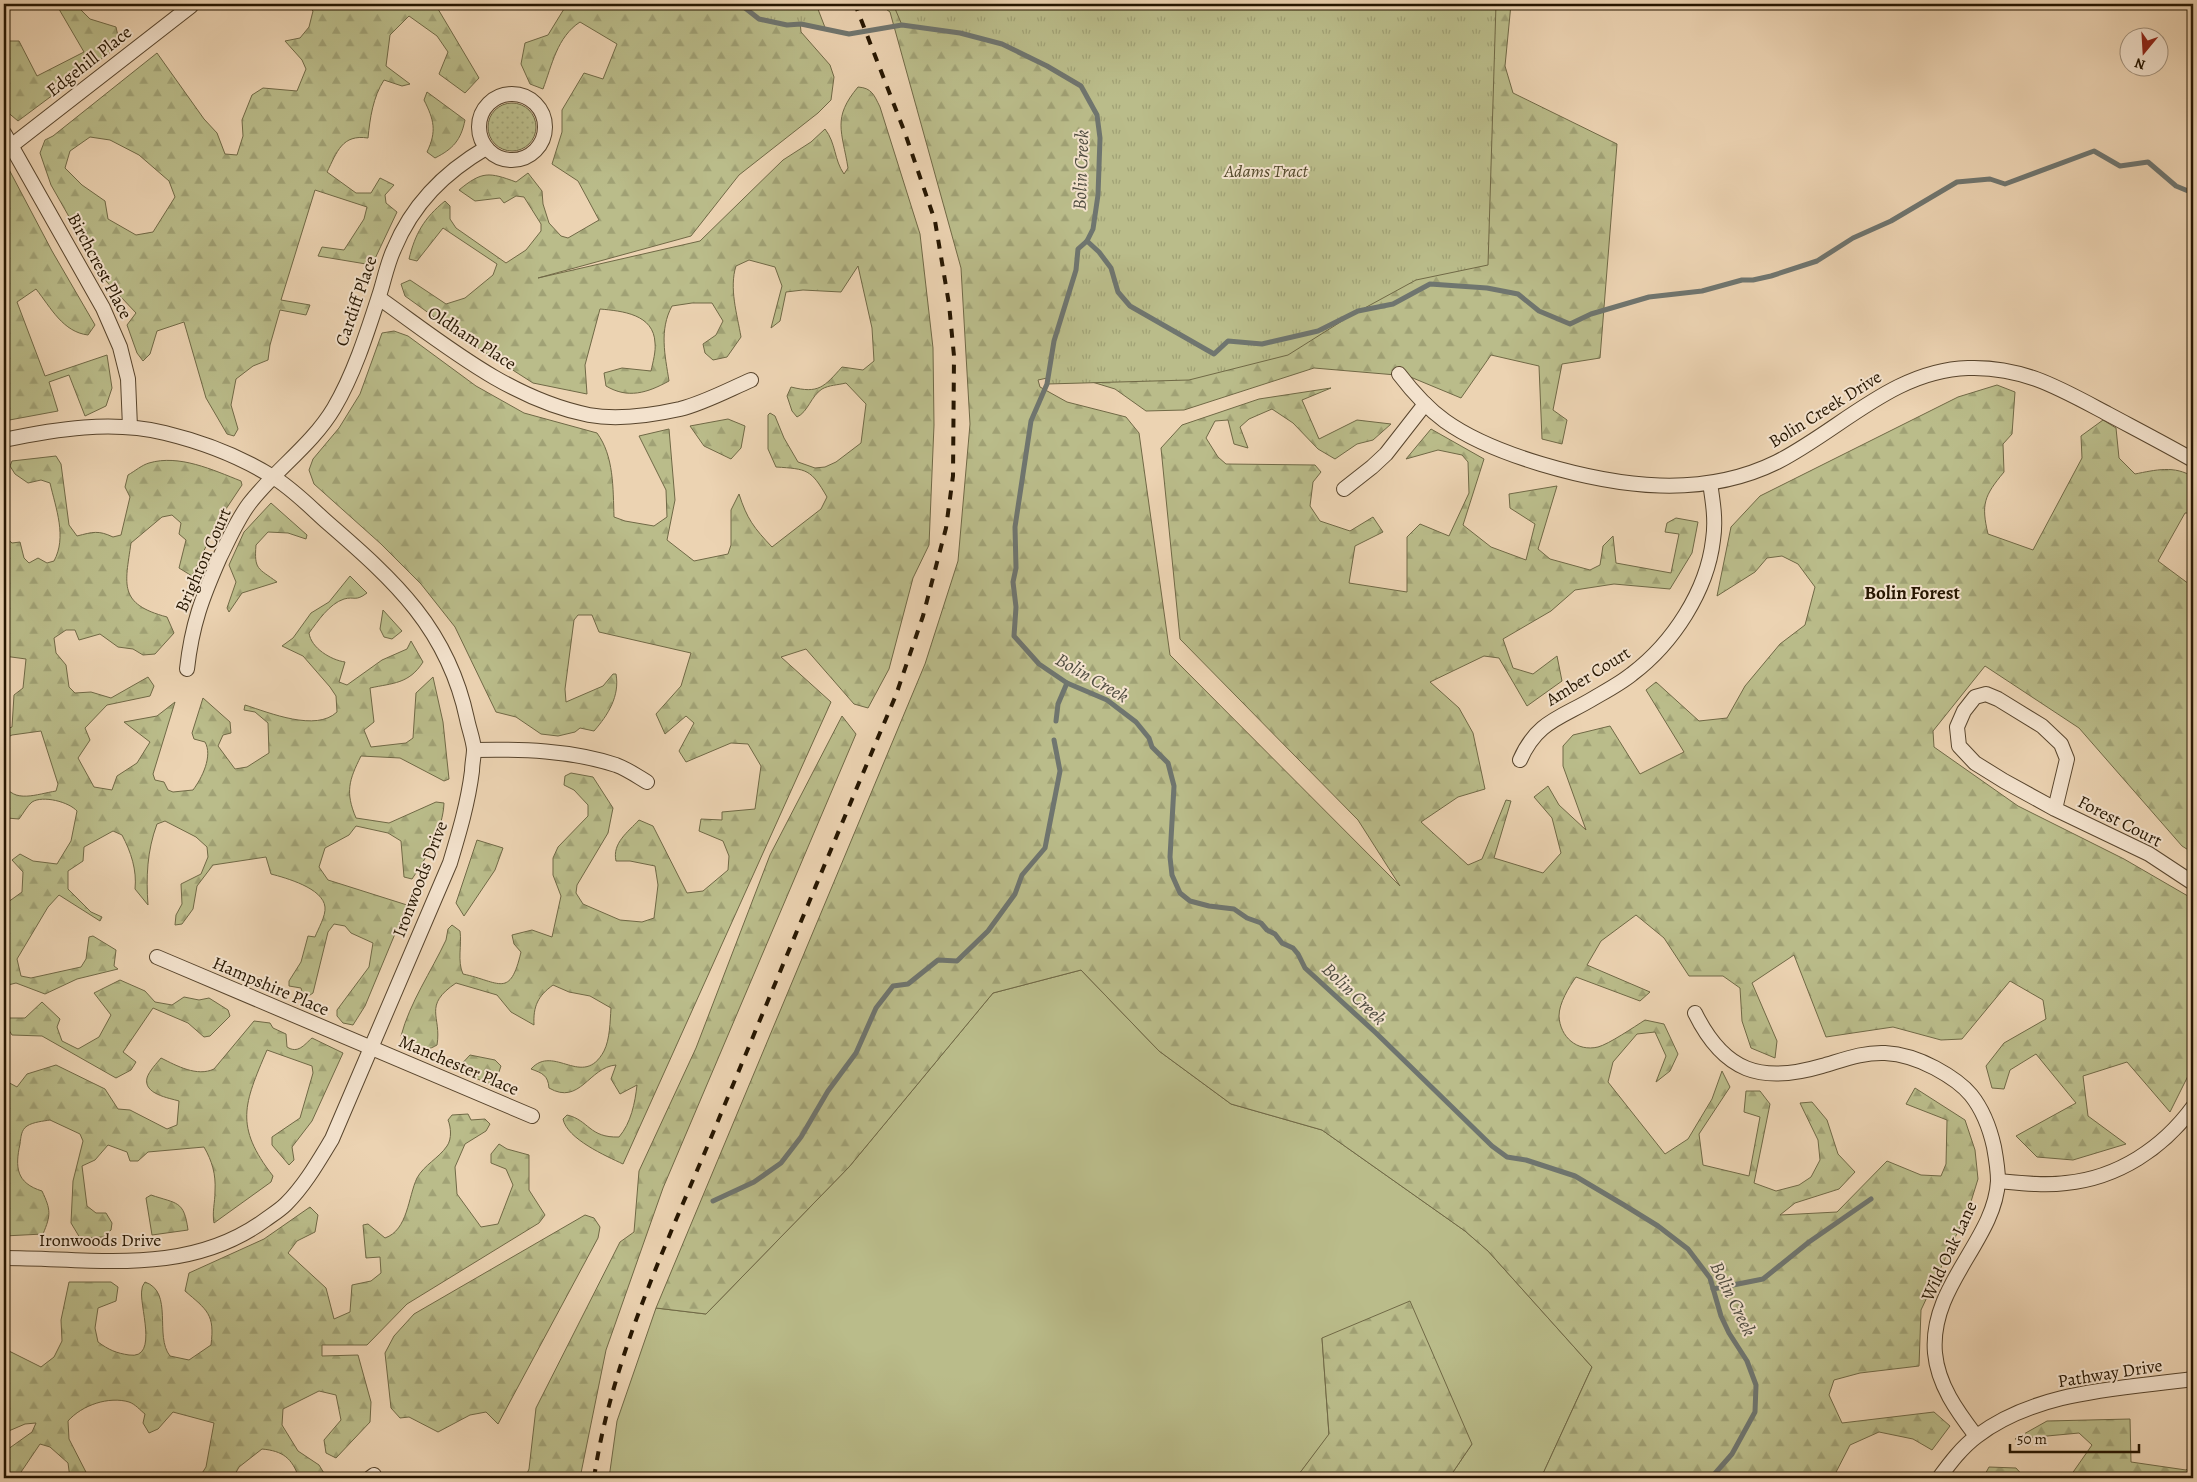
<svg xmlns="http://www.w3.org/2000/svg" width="2197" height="1482" viewBox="0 0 2197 1482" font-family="Alegreya,serif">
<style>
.grass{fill:#babc8a;stroke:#706946}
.forest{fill:url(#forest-firs);stroke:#706946;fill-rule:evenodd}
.park{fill:url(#park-tufts);stroke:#706946}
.garden{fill:url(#garden-dots);stroke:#706946}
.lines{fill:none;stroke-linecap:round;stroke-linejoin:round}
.stream{stroke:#6f756f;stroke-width:5}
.street-casing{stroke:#58452d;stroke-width:16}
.street{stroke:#f3e2cd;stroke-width:14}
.rail{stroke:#261601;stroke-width:4;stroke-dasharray:9 9;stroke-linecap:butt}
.labels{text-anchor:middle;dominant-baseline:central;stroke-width:4;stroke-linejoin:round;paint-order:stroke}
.street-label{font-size:18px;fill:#261601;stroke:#f3e2cd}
.park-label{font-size:18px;font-style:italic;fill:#52482a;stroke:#f3e2cd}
.water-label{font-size:19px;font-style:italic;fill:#504d41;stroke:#f3e2cd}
.neighbourhood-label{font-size:19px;font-weight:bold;fill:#261601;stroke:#f3e2cd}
</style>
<defs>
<pattern id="forest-firs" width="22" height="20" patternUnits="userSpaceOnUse" patternTransform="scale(1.25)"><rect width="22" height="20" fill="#babc8a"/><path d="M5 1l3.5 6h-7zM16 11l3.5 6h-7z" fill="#a0a175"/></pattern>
<pattern id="park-tufts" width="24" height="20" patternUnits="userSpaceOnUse" patternTransform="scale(1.25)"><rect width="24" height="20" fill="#babc8a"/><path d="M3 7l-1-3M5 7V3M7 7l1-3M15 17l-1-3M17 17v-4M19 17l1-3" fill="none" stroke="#a0a175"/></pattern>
<pattern id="garden-dots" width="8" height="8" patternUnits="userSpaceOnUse" patternTransform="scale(1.25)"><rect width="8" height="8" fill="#babc8a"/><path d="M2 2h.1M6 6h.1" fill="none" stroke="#a0a175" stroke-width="1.8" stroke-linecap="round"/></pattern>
</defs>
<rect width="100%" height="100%" fill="#ecd3b2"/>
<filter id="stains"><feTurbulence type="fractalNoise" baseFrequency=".004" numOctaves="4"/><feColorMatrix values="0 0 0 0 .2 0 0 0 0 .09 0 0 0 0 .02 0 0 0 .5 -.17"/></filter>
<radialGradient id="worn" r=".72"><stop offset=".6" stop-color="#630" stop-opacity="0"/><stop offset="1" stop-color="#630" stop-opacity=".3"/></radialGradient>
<path class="grass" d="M1081,970L1159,1051L1231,1104L1322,1130L1465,1231L1488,1251L1592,1367L1541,1478H1449L1472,1444L1322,1338L1329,1435L1296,1478H609L617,1421L656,1308L706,1314L849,1167L993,993Z"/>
<g class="forest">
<path d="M56,4H75L90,19L116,27L120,45L18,121L5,110L4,106V83L7,69L4,63V44L7,41H19L37,76L84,52Z"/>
<path d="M307,4H438V9L479,78L465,93L439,74L448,52L437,36L409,16L390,35L386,66L410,84L402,86L384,80C373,97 370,118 368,138C342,134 337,152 327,172L356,193H371L380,178L394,185L385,195L386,203L397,212L372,265L318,256L322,247L344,250L364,219L367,207L315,190L281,300L310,305L306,315L280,310L270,345L268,360L253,366L236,379L231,405L238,429L234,436L227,434L206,398L184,322L157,331L150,354L143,361L137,353L127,325L136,313L105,280L51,185L40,153L45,140L53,136L157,53L204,119L217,133L225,154L237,155L243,136L242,120L252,95L263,88L297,91L306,69L302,60L285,41L300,38L309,27L313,11ZM90,137L110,140L139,155L169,181L175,197L153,232L136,235L108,219L105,201L82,185L65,168L70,151Z"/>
<path d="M567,4H817L799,11L801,32L830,65L834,77L831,100L818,113L739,175L691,236L538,278L700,241L783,160L811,142L825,129C836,143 834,160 844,174L848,168C842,131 832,118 858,87C872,88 874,95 880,107L920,234L933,348L934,425L929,545L913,578L889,669L868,708L854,704L806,649L781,657L831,702L623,1164C606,1156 567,1139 563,1119L567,1115C589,1120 589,1138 619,1137C631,1123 635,1103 637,1085L620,1094L611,1079L616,1065C589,1067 580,1106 549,1088C548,1075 542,1073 531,1069C554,1043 583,1090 604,1051C610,1039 610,1022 611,1008L590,996L569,992L553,985C538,996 533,1006 534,1025L511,1012L497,995L456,983C422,1006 442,1016 437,1045C422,1054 411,1049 401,1036C410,1002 431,972 446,940L448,929L452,925L460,931C462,945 457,961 463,974C500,982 510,999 521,952L514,944L512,935L532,930L552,937L561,896L553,875V858L558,847L588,816V805L574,790L564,785L565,776L571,773L593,777L613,808L608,833L577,885L576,893L583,904L620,920L642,922L654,918L658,885L655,866L630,861H616C612,843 628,832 639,820L653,826L687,893L703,891L728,870L729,856L723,841L699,831L701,819L722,820V812L755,809L761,766L748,744L731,743L686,762L679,751L694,723L686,716L665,734L656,714L681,686L691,653L599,632L592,615H578L574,620L565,689L566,702L603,686L613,674H616C620,696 608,715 594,731L580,728L575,732L558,736L541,734L516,717L496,712L455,627L421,584L381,544L314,484L309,470L313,459L339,428L360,394L382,333L394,331L408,336L476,386L524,413L597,433C614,456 613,488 614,517L625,521L654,526L667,517L666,490L639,436L669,429L675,500L667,540L694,561L728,554L731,545V510L739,494C747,519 754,528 772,547L821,509L827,497C811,469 807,469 776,467L768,449V415L770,413L775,416L784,438L798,462L815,468L825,467L836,462L861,443L866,404L846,383C838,385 829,385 822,389C811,396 808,412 797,417L792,411L787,396L791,387C819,394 824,387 842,367L863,370L874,361L872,328L858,266L841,292L803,290L786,292L780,321L771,328L782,286L775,267L749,260L736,266C729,288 737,314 741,337L727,357L713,360L705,353L703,344L716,335L723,321L712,303H692L672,306C659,330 665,355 669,381C647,393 628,399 606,386L604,373L622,368L651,371C653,362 656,351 655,343C654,314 622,311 600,309L585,365L587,394L533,383L469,342L405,296L401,284L410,280L446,304L465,298L493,275L497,264L443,228L417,261L409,259C415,234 424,218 445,201L450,206V219L456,228L506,263L526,250L541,231V224L524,197L516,196L504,203L500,198L475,201L459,190C482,171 489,172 516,182L528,173L542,191L543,204L549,223L561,236L568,238L599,220L578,181L552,164L562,132V110L584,73L603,79L617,44L580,22C557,37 552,65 543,89L530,84L521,64L525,43L548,35Z"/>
<path d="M879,4H1511L1505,66L1513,93L1617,144L1600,358L1562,364L1553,410L1567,420L1562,444L1542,439L1539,366L1491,355L1461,398L1408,376L1314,368L1184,410L1146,411L1115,389L1066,374L1038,380L1040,387L1067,402L1126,417L1139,433L1170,655L1400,886L1358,820L1180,639L1161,448L1182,425L1259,399L1331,388L1302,400L1319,439L1357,420L1391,424L1373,440L1357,444L1335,459L1318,449L1293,423L1272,409L1249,419L1240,427L1248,448L1234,444L1228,420L1215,421L1206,438L1218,457L1226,464L1315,465L1321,472L1313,482L1310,506L1320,521L1350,531L1373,517L1383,532L1355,546L1349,583L1407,592V537L1420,524L1449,536L1469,493L1468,462L1462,455L1438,450L1406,459L1431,429L1484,459L1463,525L1491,547L1526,560L1535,524L1510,508L1509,494L1557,486L1538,549L1550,559L1590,570L1600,565L1603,546L1613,536L1616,563L1671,573L1679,534L1665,532L1667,523L1676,518L1698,522L1692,553L1670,589L1614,584L1575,590L1551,611L1503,639L1513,668L1533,674L1557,656L1562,681L1527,706L1499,658L1484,656L1430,682L1459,708L1473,733L1485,789L1458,797L1421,822L1468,865L1482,859L1506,800L1511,801L1494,858L1543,873L1561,853L1552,818L1534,797L1548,786L1559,805L1586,830L1563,766V746L1573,735L1610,726L1640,774L1684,752L1646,690L1656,682L1699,721L1727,718L1745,686L1780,644L1805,625L1815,587L1798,564L1782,556L1767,558L1755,572L1717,596L1731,527L1760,496L1958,397L1997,385L2015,392L2012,434L2003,444L2004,472C1984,496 1981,504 1988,534L2033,550L2082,458L2081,436L2103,420L2116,428L2119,458L2135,474C2155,470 2175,465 2193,477V513H2185L2158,561L2189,584L2193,577V853L2182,846L2079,728L1985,666L1933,731L1934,747L2018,806L2124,859L2193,899V1066L2170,1112L2127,1062L2083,1076L2088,1116L2126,1144L2073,1160L2037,1157L2016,1136L2076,1103L2036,1054L2010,1070L2004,1089L1992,1088L1986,1066L2004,1043L2046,1019L2043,1000L2010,981L1962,1039L1941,1040L1893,1027L1826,1037L1794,955L1752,983L1777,1041L1775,1058L1751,1048L1742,1021L1740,988L1723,976H1689L1664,938L1636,915L1601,941L1587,965L1650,992L1640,1001L1576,977C1569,987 1559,1003 1559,1016C1560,1037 1577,1052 1598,1047C1609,1044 1634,1027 1645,1020L1664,1024L1678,1054L1670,1071L1656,1082L1666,1056L1655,1032L1637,1034L1613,1062L1608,1082L1665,1154L1688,1139L1712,1099L1722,1071L1730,1087L1699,1134L1703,1165L1749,1176L1760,1117L1744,1112L1746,1091H1760L1770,1104L1754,1183L1776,1191L1799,1185L1811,1177L1820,1160L1818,1140L1800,1103L1812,1102L1827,1120L1838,1154L1855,1172L1839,1189L1795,1203L1780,1215L1837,1212L1887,1161L1921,1175L1941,1176L1946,1164L1947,1120L1906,1104L1915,1088L1965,1120L1975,1150L1978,1179L1969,1208L1921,1310L1919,1366L1860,1373L1834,1380L1829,1395L1842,1423L1934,1412L1950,1426L1932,1450L1913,1439L1879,1432L1850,1445L1833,1478H1541L1592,1367L1488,1251L1465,1231L1322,1130L1231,1104L1159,1051L1081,970L993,993L849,1167L706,1314L656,1308L925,664L958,561L970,424L961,268L890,12Z"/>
<path d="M427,92L465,120C461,140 453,149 435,158L427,152C437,131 434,120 424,100Z"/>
<path d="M4,160L52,251L95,325L88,335C63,332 51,308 36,289L17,302L45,376L107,355L112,388L106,406L85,416L69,375L49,382L58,411L4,421Z"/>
<path d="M728,419L745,426L741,448L731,459L704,446L690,426Z"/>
<path d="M56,456L61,464L69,525L77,536C93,532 98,530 113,537L121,535L130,497L125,487L128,475C135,471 142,465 149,463C179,454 213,470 241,481L242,485L218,521L192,576L179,568L186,540L179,534L181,523L172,515L162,517L131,543C125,585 118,604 167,617L174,633L155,654L143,655L133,649L118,647L100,634L79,640L75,630H66L54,638L56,653L66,665L69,687L75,693L91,692L111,698L148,677L154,686L150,696L107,705L85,728L90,740L78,758L94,787L112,790L117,776L137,763L150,742L124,722L157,716L175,702L153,774L155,780L164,782L168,790L173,792L193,790C202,778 213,756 205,742L194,739L192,733L203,698L230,722L231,733L223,735L218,746L235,769L247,767L269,753L268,723L255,712L244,710L245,705C270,713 316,732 337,712L336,696L330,687L303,656L282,646L293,638L311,613L329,602L350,576L367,593C355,602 355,596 344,599C329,604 318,621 309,633C311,648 331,660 345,662L339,682L347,685L382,660L407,649L411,641L423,662C409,684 393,683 370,688L374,722L364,730L371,747L406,743L413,738L416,693L433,677L443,722L449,779L444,781L400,758L361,756C349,780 345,792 356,818L389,823L436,802L444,803C443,829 427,857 412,879L404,877L401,841L388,833L356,826L349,835L325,848L319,867L328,880L407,905L365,1006L353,1025L343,1023L337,1016V1010L369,967L373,943L351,933L345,926L334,924L328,932L313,993L304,999L301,988L289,986V981L301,962L308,936L315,937C318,929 326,916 325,907C323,888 286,878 271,874L266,857L213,865L197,886L193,909L182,924L175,925L176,915L182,904L181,884L201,874L208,857L207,847L196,837L165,821L157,824C147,851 146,877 148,905L135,889C137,870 131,852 122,835L113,831L84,847L83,861L68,871V889L91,912L102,917L100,921L59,895L48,907L17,959L21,976L31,978L81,967L86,959L89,937L93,936L116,950L114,966L118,969L77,979L45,994L16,983L4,986V905L22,892L23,872L12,860L20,854L33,861L57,864L71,841L77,811C69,802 43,795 32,802C27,806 23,814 19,819L7,818L4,816V784C14,804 37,794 56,791L58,784L41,731L12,735L4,739V730L12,727L14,695L23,688L26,659L4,656V536L12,543L20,542L24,558L29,563L38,558L47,563L54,561C67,537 56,509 50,483L41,480L28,483L15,474L10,466L12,461Z"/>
<path d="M271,503L307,535L306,539L288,533L268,532L256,545C254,570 258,568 277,582L242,593L229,612L227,608L236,582L229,565L244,532Z"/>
<path d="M383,610L402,631L392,639L384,637L380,629Z"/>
<path d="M842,716L856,734L663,1188L606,1350L580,1478H525L529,1469L536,1408L620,1242L634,1232L639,1171L696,1048L770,855Z"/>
<path d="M477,840L503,848L495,870L464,916L456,903Z"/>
<path d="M120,980L145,991L155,1002L172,1005L184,997L199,1000L209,998L228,1010L230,1016L210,1036L204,1037L188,1023L153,1008L123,1052L136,1062L131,1070L116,1078L42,1036L12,1035L5,1024L8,1018H25L42,1002L60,1019L57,1027L62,1041L78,1049L99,1037L111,1015L94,993Z"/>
<path d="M254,1021L270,1023L273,1028L286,1034L287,1047C298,1054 304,1045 312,1038L343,1053L312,1121L292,1147L294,1160L289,1165L272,1145V1137L300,1118L313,1073L312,1066L267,1050C244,1104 234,1126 273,1176L271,1182L214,1223C212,1212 215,1203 215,1191C216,1174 212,1161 204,1147L148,1152L138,1161H130L127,1152L108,1145L95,1160L82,1166L87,1206L96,1213H106L112,1223L111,1230L103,1237L80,1238L71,1223L73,1181L83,1141L80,1134L50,1120C44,1121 33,1122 27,1126C21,1130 21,1137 20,1144C15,1167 16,1183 42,1191C51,1210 51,1215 43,1234L4,1236V1080L17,1087L27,1074L56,1065L105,1089L118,1109L130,1110L167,1129L177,1125L179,1101C169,1098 143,1094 147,1078C149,1071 157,1063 161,1058C177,1066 197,1077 214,1069Z"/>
<path d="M470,1055L495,1060L501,1066L495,1083H486L457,1069Z"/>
<path d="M468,1114L471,1120L485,1119L490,1124L486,1131L465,1144L455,1167L457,1194L481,1227L498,1224L513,1185L506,1169L491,1163V1154L499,1144L507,1149L529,1155V1190L545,1215L539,1223L407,1304L367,1345H322V1356L358,1355L371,1402L370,1422L336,1458L326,1453L324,1440L341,1420L336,1395L319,1391L283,1409L282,1425L298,1451L319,1465L327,1478H299C292,1458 283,1451 262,1449L239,1467L233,1478H199L206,1467L214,1423L173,1412L158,1429L149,1433L143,1423L145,1414C140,1410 135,1404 129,1402C109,1396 82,1405 68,1421L69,1439L89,1478H70L68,1463L50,1447L40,1444L17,1478H4V1452L32,1432L36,1423L25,1424L4,1433V1342L9,1351L41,1367L54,1357L62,1341L61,1320L69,1282H111L118,1287L116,1301L98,1308L95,1328L98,1342C109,1350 116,1353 129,1355C160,1360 138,1303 142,1289C142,1286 144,1284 145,1282C174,1292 154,1336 170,1356L189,1360L211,1345C215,1314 207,1310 185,1291L189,1273L264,1239L310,1207L318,1215L315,1232L297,1241L288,1253L326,1288L334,1319L350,1312L352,1285L371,1281L381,1273L380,1257L366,1258L363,1225L368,1224L385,1238C408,1230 408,1197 417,1178C424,1165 439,1158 447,1146C452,1139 451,1127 448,1120L452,1115Z"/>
<path d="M151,1195C177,1204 184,1200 188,1230L152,1235L146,1198Z"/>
<path d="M585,1215L594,1218L600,1227L598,1238L498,1424L486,1412L470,1415L438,1432L409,1417L400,1418L391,1408L385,1353L394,1336L414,1314Z"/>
<path d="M1410,1301L1472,1444L1449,1478H1296L1329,1434L1322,1338Z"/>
<path d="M2130,1419L2131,1462L2186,1470L2193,1463V1478H2069L2092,1445L2079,1433L2015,1439L2047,1421Z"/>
<path d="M1989,1467L2016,1468L2025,1478H1983Z"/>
</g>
<g class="park">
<path d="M740,4H816L826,30L801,24L787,25L759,19Z"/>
<path d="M893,4H1496L1488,265L1416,280L1350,316L1288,355L1189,380L1047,384L1054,341L1076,270L1078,249C1098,230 1098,202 1099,175C1099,157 1103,133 1097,115C1095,107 1086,91 1080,85C1073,79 1062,75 1054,70C1007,42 957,30 902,25Z"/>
</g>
<circle class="garden" cx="512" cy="127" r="24"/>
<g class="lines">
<g class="stream">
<path d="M740,4L759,19L787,25L801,24L849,34L902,25L960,33L1002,44L1047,66L1081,86L1097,115L1100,138L1098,195L1093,229L1087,241L1078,249L1076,270L1054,341L1047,384L1031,421L1015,527L1016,568L1013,582L1016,607L1014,636L1039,664L1067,683L1107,700L1136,722L1149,738L1152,747L1168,763L1174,786L1170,857L1172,875L1180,893L1190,901L1209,906L1234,909L1247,918L1261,923L1267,930L1275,934L1282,943L1293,948L1298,954L1305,968L1376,1033L1492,1146L1507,1157L1526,1160L1575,1176L1624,1205L1658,1226L1688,1249L1710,1278L1721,1316L1729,1333L1747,1361L1756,1385L1755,1412L1732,1454L1711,1478"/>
<path d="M1087,241L1099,252L1111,268L1118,292L1130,306L1214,354L1228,341L1262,344L1318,331L1358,311L1393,304L1430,284L1487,288L1518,294L1539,311L1570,324L1591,314L1649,297L1702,291L1742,280H1753L1771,276L1817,261L1853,238L1891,221L1957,182L1990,179L2005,184L2094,151L2120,166L2148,162L2176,186L2193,193"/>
<path d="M1056,721L1058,704L1067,683"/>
<path d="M713,1201L754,1182L781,1163L801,1137L828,1091L856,1053L876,1008L893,986L908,984L938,960L957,961L988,931L1015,894L1022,875L1045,848L1060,771L1054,740"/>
<path d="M1713,1289L1763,1279L1809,1242L1871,1199"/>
</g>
<defs>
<g id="street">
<circle cx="512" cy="127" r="33"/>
<path d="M4,133L103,308L120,347L128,379L130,427"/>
<path d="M11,146L191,6"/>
<path d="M379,298C444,344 509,399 589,415C617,420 653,415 680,409C704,403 728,390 751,380"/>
<path d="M1399,374C1412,391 1427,408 1445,421C1473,441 1508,454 1541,464C1618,487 1702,499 1777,462C1840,430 1894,370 1968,368C2023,366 2061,389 2108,414C2136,429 2165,444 2193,460"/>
<path d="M4,440C56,429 112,420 165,433C202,442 241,457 273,477C293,489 311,508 328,523C395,581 448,629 467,719C469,729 473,739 474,749C474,756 472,764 472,771C468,803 459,833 450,863L332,1139C318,1162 305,1185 286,1204C280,1210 272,1215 265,1220C187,1277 94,1258 4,1258"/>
<path d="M1344,489L1372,467L1386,454L1425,404"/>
<path d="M187,669C192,624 202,598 220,557C229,539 237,520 249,504C275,470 312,445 334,408C354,374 367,333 379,296C384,281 387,264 394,249C413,203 445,172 486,148"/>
<path d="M474,750C522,749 570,750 616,765C627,769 637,776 647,782"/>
<path d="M1520,760C1537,721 1561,718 1594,698C1606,691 1621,683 1632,674C1673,643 1707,591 1713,540C1716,521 1713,502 1710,483"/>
<path d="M2055,809L2067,759L2061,744L2042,726L1998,699L1986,694L1975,697L1964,711L1957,727L1959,746L1975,763L2004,781L2055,809L2149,854L2193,883"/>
<path d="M157,957L532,1116"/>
<path d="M1695,1013C1724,1072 1761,1084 1822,1066C1843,1060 1863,1052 1885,1053C1903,1054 1920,1060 1935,1068C1948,1075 1962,1084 1971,1095C1983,1110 1990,1129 1994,1147C1996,1158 1998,1170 1998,1181C1995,1240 1929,1286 1935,1353C1938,1385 1957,1411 1976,1436"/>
<path d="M1998,1181C2020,1183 2044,1186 2066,1183C2118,1178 2163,1148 2193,1107"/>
<path d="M370,1478L374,1475"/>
<path d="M1939,1478C1950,1463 1962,1447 1977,1436C2038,1390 2121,1389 2193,1379"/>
</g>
</defs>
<use href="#street" class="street-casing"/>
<use href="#street" class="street"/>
<path class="rail" d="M594,1478C612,1356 668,1241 715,1128C775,984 835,839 896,695L923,616L946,528L953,476L954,356L949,304L935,221L905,133L855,4"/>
</g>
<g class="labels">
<g class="street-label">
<text transform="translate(89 61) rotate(-38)">Edgehill Place</text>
<text transform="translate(100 266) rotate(62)">Birchcrest Place</text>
<text transform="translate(356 301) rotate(-71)">Cardiff Place</text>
<text transform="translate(472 338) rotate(33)">Oldham Place</text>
<text transform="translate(1825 409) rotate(-32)">Bolin Creek Drive</text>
<text transform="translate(203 560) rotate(-66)">Brighton Court</text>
<text transform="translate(1588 676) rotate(-32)">Amber Court</text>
<text transform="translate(2120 821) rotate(27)">Forest Court</text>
<text transform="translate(420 879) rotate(-69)">Ironwoods Drive</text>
<text transform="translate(271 986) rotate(23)">Hampshire Place</text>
<text transform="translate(459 1065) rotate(23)">Manchester Place</text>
<text x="100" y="1240">Ironwoods Drive</text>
<text transform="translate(1949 1251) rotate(-65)">Wild Oak Lane</text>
<text transform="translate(2110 1373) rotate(-9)">Pathway Drive</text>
</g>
<g class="park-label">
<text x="1266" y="171">Adams Tract</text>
</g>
<g class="water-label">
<text transform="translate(1081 170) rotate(-88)">Bolin Creek</text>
<text transform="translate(1092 678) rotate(30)">Bolin Creek</text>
<text transform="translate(1354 994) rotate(44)">Bolin Creek</text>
<text transform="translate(1733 1299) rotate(64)">Bolin Creek</text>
</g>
<g class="neighbourhood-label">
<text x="1912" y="593">Bolin Forest</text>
</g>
</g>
<rect width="2197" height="1482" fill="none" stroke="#ecd3b2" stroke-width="20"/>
<rect x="5" y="5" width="2187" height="1472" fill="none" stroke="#261601" stroke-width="2.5"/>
<rect x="10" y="10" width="2177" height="1462" fill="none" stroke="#261601"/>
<g transform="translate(2144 52) rotate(198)"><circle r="24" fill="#f3e2cd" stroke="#a1907b"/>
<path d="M0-4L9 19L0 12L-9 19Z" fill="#8f2418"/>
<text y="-8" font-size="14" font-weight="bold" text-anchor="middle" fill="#261601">N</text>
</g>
<path d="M2010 1444v8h129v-8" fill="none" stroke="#261601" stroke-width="2.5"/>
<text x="2017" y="1444" font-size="15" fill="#261601" stroke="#f3e2cd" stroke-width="4" paint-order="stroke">50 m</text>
<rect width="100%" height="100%" filter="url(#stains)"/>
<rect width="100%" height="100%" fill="url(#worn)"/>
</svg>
